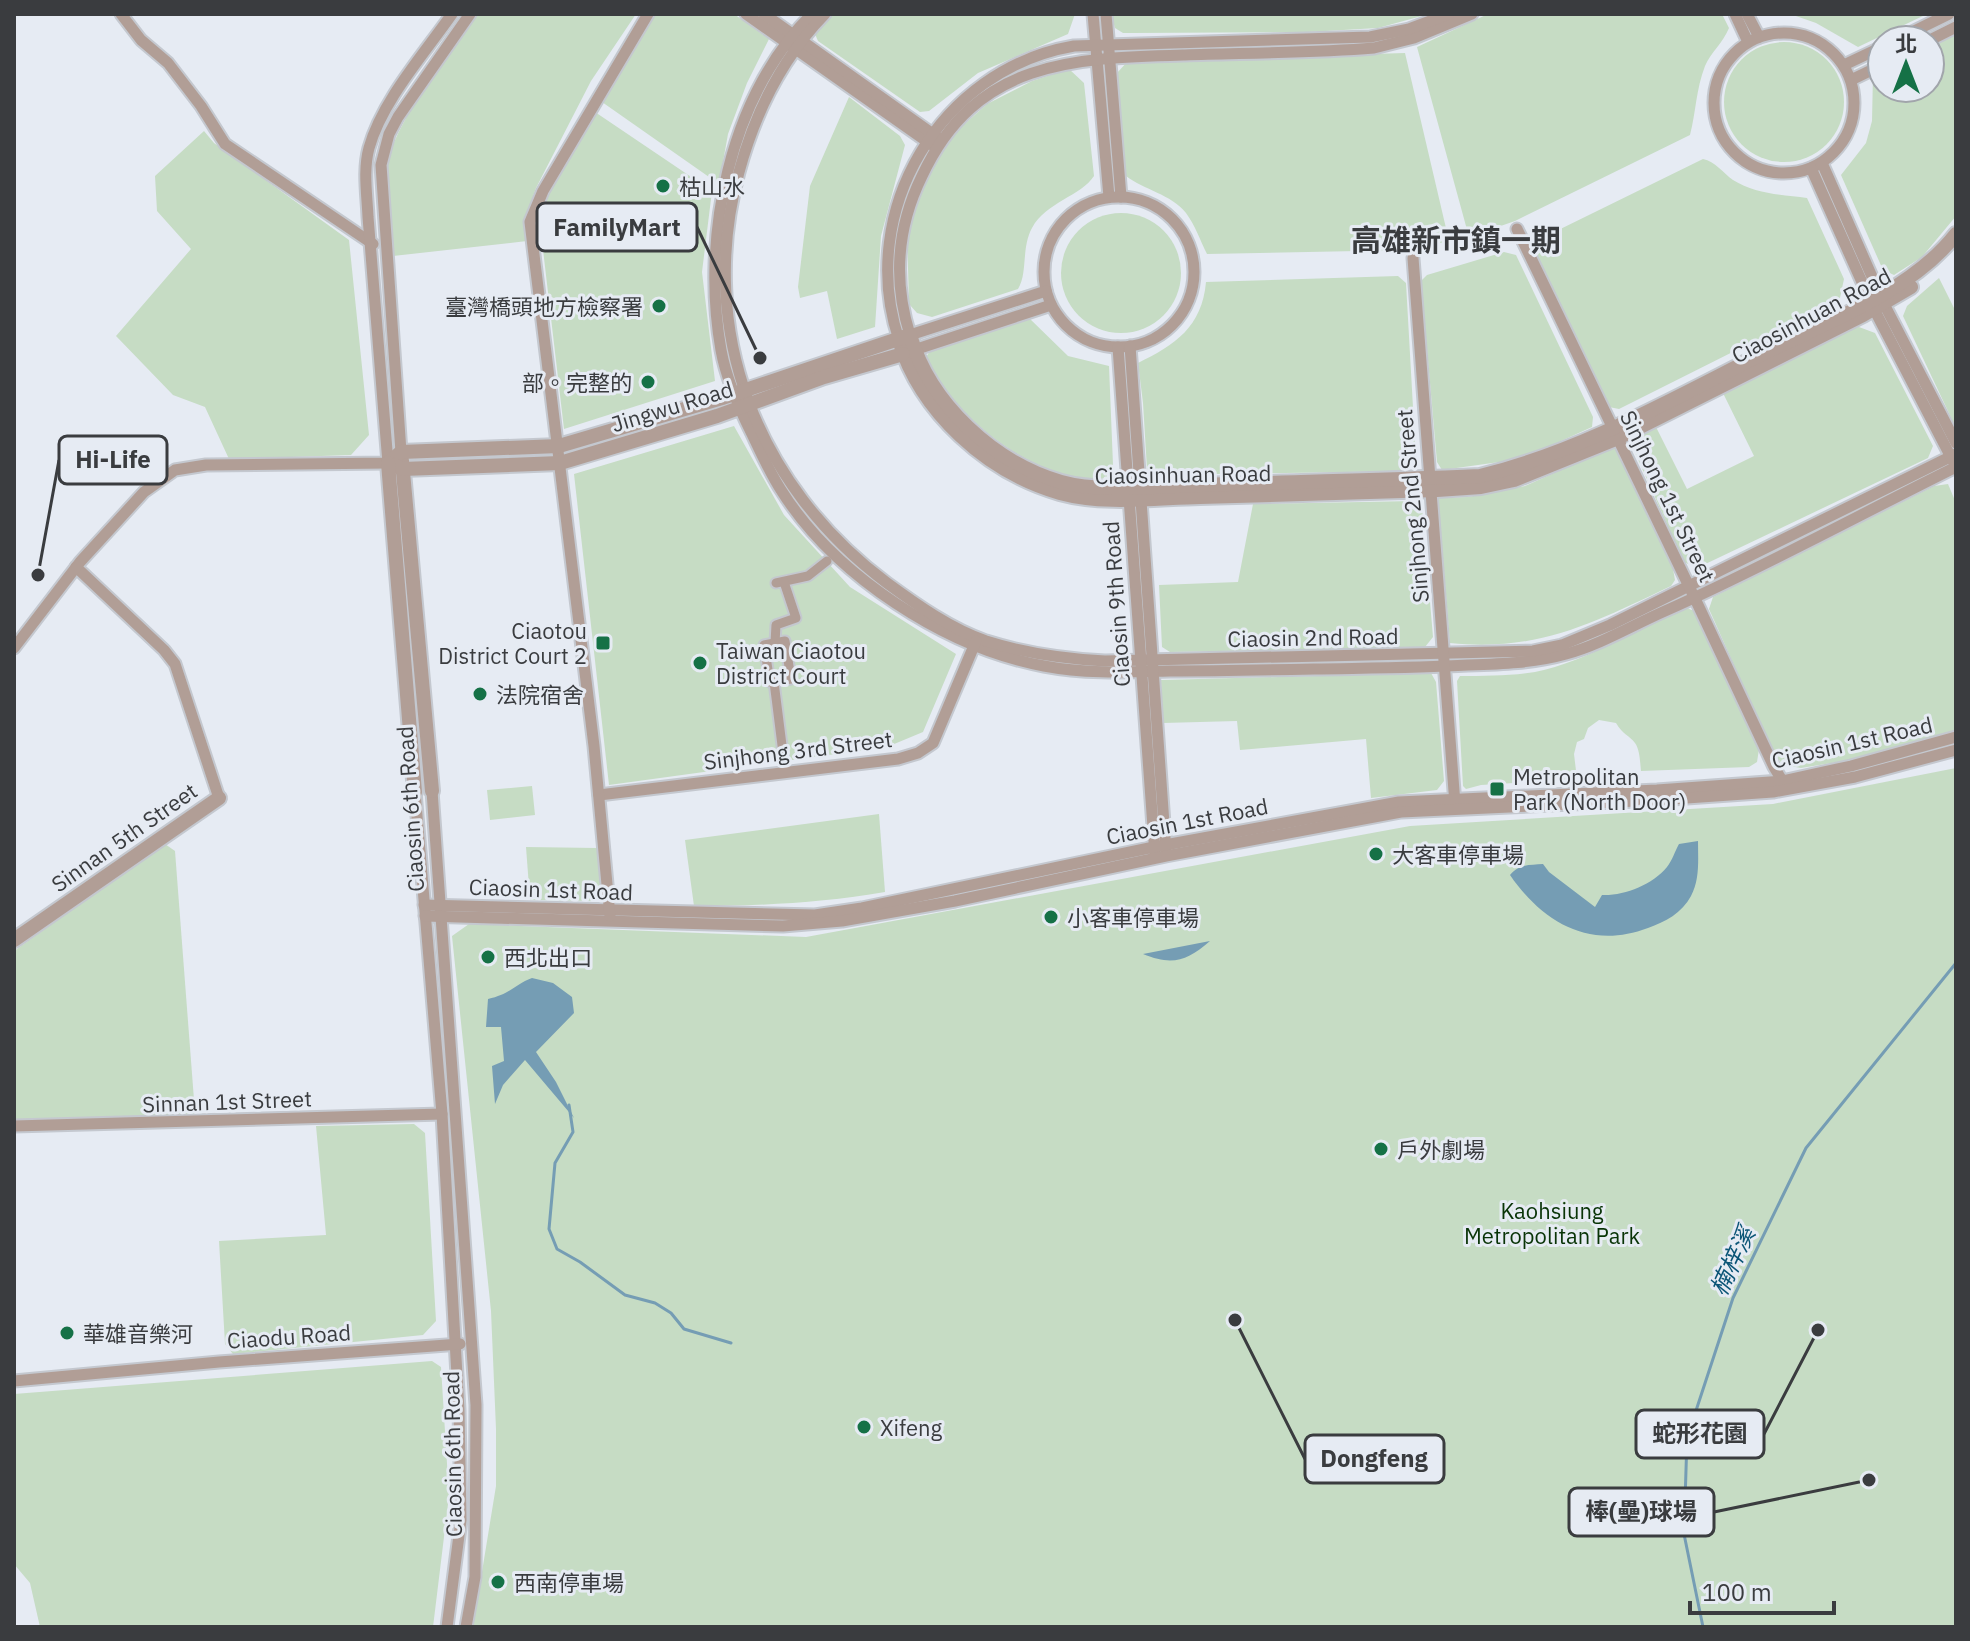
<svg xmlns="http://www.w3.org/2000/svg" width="1970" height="1641" viewBox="0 0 1970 1641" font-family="'IBM Plex Sans','Noto Sans TC',sans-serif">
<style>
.green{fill:#c6dcc4}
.water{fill:#759db4}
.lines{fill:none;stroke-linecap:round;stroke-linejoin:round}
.stream{stroke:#759db4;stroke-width:3}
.pedestrian-casing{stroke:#c4c8cf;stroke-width:13}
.minor-casing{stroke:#c4c8cf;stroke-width:15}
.tertiary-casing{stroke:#c4c8cf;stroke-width:18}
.pedestrian{stroke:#b19e96;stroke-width:9}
.minor{stroke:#b19e96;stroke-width:11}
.tertiary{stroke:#b19e96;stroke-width:14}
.poi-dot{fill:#157146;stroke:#e6ebf3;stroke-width:3}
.labels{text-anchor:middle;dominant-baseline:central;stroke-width:6;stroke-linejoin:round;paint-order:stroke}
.poi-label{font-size:22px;fill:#3a3c3f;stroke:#e6ebf3;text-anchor:start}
.street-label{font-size:22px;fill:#3a3c3f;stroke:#e6ebf3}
.park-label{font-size:22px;fill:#093407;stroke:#e6ebf3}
.water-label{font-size:24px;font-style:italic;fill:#0b5576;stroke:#e6ebf3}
.district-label{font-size:30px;font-weight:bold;fill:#3a3c3f;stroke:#e6ebf3}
.leader{fill:none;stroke:#3a3c3f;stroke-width:3}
.callout-dot{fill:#3a3c3f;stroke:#e6ebf3;stroke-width:3}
.callout{fill:#e6ebf3;stroke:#3a3c3f;stroke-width:3}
.callout-label{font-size:24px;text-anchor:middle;font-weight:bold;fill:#3a3c3f}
</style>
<rect width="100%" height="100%" fill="#e6ebf3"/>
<g class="green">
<path d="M475,14H636L591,81L536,188L524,222L527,241L393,256C390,228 383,198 386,170C391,127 450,52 475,14Z"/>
<path d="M656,14H734L769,39L747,83L728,134L719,184L602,102Z"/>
<path d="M834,14H1075L1068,34L978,73L929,111L920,112L818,41L815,34Z"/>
<path d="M1111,14H1429L1378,28L1308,32L1132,33H1123L1115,28Z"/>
<path d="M1488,14H1722L1729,28C1723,43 1711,52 1705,66C1696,89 1696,112 1690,135L1515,221L1469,237L1417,47Z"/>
<path d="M1766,14H1927L1858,47L1816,23L1793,15Z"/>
<path d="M1956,34V216L1922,257L1894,275L1883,270L1841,175L1866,143L1872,121L1873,74L1882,70V88H1930V47Z"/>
<circle cx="1784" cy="102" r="60"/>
<path d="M1405,53L1449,241L1409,250L1207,254C1200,240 1195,225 1186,213C1171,194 1144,190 1126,176L1117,73L1128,61Z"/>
<path d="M1069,69L1084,83L1094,176C1081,196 1046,202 1032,228C1021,248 1028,273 1018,289L932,317L917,313L909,304L907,231L926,183L951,136L987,104L1032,81Z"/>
<path d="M849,97L900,136L905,145L881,236L875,327L837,339L827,291L800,298L798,287L810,186Z"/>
<path d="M595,112L712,191L702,272L715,381L564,429L540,224L546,196Z"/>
<path d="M204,131L214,143L349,240L369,435L351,455L229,459L205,407L173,395L116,336L191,249L157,211L155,176Z"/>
<path d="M1703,159C1715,161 1723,173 1733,180C1755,194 1783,195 1807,198L1844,279L1840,298L1619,409L1609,407L1533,251L1538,240Z"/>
<circle cx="1121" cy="273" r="60"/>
<path d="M1504,252L1516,255L1593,417L1592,427L1521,459L1442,470L1437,462L1421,281L1427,275Z"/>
<path d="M1398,276L1406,283L1416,461L1408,471L1154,475L1147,469L1143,403L1138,363C1175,345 1202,327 1206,282Z"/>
<path d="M1939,278L1956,312V428L1903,316L1907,306Z"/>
<path d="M1028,317L1068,356L1109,366L1113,465L1106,478C1039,486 951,416 926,357L934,345Z"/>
<path d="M1859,327L1875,333L1933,446L1928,458L1697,568L1684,562L1632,446V438L1656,427L1687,489L1754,456L1722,391L1847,329Z"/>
<path d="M734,426L784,515L850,587L956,654L923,732L887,747L609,785L574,474Z"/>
<path d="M1615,446L1673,569L1675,580L1671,586C1593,623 1539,652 1450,643L1438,498L1468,497L1525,486Z"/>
<path d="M1948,484L1956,503V730L1862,758L1801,768L1784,765L1774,755L1709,609L1713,597L1934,486Z"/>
<path d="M1414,501L1422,507L1433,637L1425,647L1170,652L1162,647L1159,585L1238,582L1253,504Z"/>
<path d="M1685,607L1694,611L1753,732L1759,749L1757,762L1749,767L1641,771C1640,762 1640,750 1635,743C1629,735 1623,735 1616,723L1599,720L1588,728L1584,739L1577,742L1574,754L1577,779L1481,785L1466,789L1463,786L1457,681L1460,676C1485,676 1511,676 1535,672C1589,661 1636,629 1685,607Z"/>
<path d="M1431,673L1436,682L1444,781L1437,790L1371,798L1366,739L1240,750L1237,721L1163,723L1161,680Z"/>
<path d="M1956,768V1627H473L496,1486V1429L491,1311L452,936L469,924L806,937L1410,826L1773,804Z"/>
<path d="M532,786L535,815L490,820L487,790Z"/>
<path d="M879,814L885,892C821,903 758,906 694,906L685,840Z"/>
<path d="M165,844L175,851L195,1113L191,1118L14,1123V951Z"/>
<path d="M526,847L597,848L603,895L596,901L530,900Z"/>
<path d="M414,1124L425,1133L436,1321L423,1335L233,1354L225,1344L219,1241L326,1235L316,1126Z"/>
<path d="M432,1361L441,1367L449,1496L433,1627H40L30,1583L14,1564V1394Z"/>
</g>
<g class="water">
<path d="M1698,841C1698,860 1700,879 1691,896C1682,913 1665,922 1648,928C1590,950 1543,923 1510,875C1519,864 1530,865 1543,864L1549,872L1595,907L1602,895C1624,896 1652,885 1667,867C1672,861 1675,851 1679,844Z"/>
<path d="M1210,941C1187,961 1172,966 1143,954Z"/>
<path d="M532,978L553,983L572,997L574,1013L536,1052L556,1082L574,1118L525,1060L503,1085L495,1104L492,1066L504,1061L501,1027H486L488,999C511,994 515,984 532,978Z"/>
</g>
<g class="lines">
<g class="stream">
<path d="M569,1105L573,1132L555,1163L549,1229L557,1249L580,1262L625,1295L655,1303L671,1313L684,1329L731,1343"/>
<path d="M1703,1627L1684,1534L1687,1438L1733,1298L1806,1148L1956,963"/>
</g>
<defs>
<g id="pedestrian">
<path d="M776,583L808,576L827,561"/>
<path d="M785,641L791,679L770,682L764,645Z"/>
<path d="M775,643L776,625L796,618L784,582"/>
<path d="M774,682L784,761"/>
</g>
<g id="minor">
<path d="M121,14L141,40L168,63L201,106L225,144L373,244"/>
<path d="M746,14L932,145"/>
<path d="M764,14L937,137"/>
<path d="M812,14C729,97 701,237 721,350C726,378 739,408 752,434C761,453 770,473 781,490C835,576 946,648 1044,666C1086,674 1128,672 1170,671C1218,671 1266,670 1314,669C1366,668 1417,668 1468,665C1501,664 1534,663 1566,654C1600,645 1633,625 1665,611C1764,567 1859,515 1956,467"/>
<path d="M825,14C783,57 755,113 739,172C696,330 757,486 887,583C917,605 951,629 986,641C1024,653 1066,659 1105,661L1533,651L1562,645L1610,625L1956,454"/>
<path d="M1093,14L1109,197"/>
<path d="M1106,14L1121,197"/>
<path d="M1735,14L1748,42"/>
<path d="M1747,14L1759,37"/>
<circle cx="1784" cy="103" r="70"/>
<path d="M1896,40L1949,14"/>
<path d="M1930,40L1956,27"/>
<path d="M1844,65L1882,47"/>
<path d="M1851,80L1882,65"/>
<path d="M1822,163L1884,304L1956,443"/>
<path d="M1811,168L1874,309L1954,463"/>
<circle cx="1119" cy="272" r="75"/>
<path d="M1517,229L1698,605L1774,767L1786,787"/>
<path d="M1413,258L1455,804"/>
<path d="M1046,291L910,335C893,281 897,227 922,176C976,60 1073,58 1185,55C1248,53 1311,53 1374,48L1414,38L1472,14"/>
<path d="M899,340C856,211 940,69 1074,46L1370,37L1409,29L1449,14"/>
<path d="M1130,346L1166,852"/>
<path d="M1118,347L1155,854"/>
<path d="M911,351L1051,305"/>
<path d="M401,452L381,165L389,134L398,117L470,14"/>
<path d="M76,567L164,650L175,664L219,798"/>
<path d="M14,648L80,562L144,492L175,470L206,465L388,463L368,217C367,194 363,170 369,148C382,101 424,54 452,14"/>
<path d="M432,791L476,1405L475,1577L466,1627"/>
<path d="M415,792L442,1114L459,1410L461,1520L447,1627"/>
<path d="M599,795L898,759L918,753L933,743L976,641"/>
<path d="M424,905L815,915L862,908L1154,847L1399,802L1657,790L1782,781L1851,766L1956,737"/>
<path d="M425,916L783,926L842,921L955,901L1166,856L1401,812L1658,800L1773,792L1855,777L1956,750"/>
<path d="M610,916L594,746L530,222L543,191L648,14"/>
<path d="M14,1126L442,1114"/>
<path d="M14,1381L219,1362L460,1344"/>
</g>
<g id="tertiary">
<path d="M899,340C921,412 987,472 1060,493C1104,505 1155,498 1200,497C1279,495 1358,492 1437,490L1481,487L1514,480L1618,438L1863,315L1911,287"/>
<path d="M402,461L432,791"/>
<path d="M388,463L401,452L559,446L722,398L910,335C930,404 993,462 1061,482C1099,493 1160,486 1200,485C1293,482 1387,480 1480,476C1579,452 1669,401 1760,355C1825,323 1911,292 1956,234"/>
<path d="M388,463L403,469L560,463L717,416L824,377L903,354"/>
<path d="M388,463L415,792"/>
<path d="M14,940L219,798"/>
</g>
</defs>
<use href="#pedestrian" class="pedestrian-casing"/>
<use href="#minor" class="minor-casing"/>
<use href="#tertiary" class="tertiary-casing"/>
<use href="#pedestrian" class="pedestrian"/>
<use href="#minor" class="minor"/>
<use href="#tertiary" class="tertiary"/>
</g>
<g class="poi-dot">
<circle cx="663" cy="186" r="8"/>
<circle cx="659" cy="306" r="8"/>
<circle cx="648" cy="382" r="8"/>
<rect x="595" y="635" width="16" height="16" rx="4"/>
<circle cx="700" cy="663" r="8"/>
<circle cx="480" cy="694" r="8"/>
<rect x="1489" y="781" width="16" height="16" rx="4"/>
<circle cx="1376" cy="854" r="8"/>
<circle cx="1051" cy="917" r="8"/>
<circle cx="488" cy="957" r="8"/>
<circle cx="1381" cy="1149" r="8"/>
<circle cx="67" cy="1333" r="8"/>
<circle cx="864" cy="1427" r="8"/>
<circle cx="498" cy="1582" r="8"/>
</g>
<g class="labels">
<g class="poi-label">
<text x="679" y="186">枯山水</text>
<text x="643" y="306" text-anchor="end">臺灣橋頭地方檢察署</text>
<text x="632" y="382" text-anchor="end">部。完整的</text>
<text x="587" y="630" text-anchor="end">Ciaotou<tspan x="587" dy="25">District Court 2</tspan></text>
<text x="716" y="650">Taiwan Ciaotou<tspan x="716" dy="25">District Court</tspan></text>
<text x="496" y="694">法院宿舍</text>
<text x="1513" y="776">Metropolitan<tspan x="1513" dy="25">Park (North Door)</tspan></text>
<text x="1392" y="854">大客車停車場</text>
<text x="1067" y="917">小客車停車場</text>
<text x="504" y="957">西北出口</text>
<text x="1397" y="1149">戶外劇場</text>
<text x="83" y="1333">華雄音樂河</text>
<text x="880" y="1427">Xifeng</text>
<text x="514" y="1582">西南停車場</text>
</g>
<g class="street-label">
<text transform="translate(1811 315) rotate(-28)">Ciaosinhuan Road</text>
<text transform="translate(672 406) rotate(-17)">Jingwu Road</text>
<text transform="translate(1183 474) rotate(-1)">Ciaosinhuan Road</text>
<text transform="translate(1668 496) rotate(64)">Sinjhong 1st Street</text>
<text transform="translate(1412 506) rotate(-95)">Sinjhong 2nd Street</text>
<text transform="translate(1116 604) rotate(-94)">Ciaosin 9th Road</text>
<text transform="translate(1313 637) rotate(-1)">Ciaosin 2nd Road</text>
<text transform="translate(1852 742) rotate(-13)">Ciaosin 1st Road</text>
<text transform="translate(798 750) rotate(-7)">Sinjhong 3rd Street</text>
<text transform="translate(410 809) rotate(-94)">Ciaosin 6th Road</text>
<text transform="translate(1187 821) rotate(-11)">Ciaosin 1st Road</text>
<text transform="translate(124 837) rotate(-35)">Sinnan 5th Street</text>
<text transform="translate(551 889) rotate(2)">Ciaosin 1st Road</text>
<text transform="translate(227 1101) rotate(-2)">Sinnan 1st Street</text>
<text transform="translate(289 1336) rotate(-4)">Ciaodu Road</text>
<text transform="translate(452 1454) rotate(-91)">Ciaosin 6th Road</text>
</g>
<g class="park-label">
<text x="1552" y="1210">Kaohsiung<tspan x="1552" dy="25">Metropolitan Park</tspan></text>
</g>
<g class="water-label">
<text transform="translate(1732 1261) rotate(-65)">楠梓溪</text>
</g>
<g class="district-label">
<text x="1456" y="239">高雄新市鎮一期</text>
</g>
</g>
<path class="leader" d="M760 358L697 227M38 575L59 460M1818 1330L1764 1434M1235 1320L1305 1459M1869 1480L1714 1512"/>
<g class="callout-dot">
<circle cx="760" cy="358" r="8"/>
<circle cx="38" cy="575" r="8"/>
<circle cx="1818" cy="1330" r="8"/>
<circle cx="1235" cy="1320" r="8"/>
<circle cx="1869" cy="1480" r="8"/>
</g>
<g class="callout">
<rect x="537" y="203" width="160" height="48" rx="8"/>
<rect x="59" y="436" width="108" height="48" rx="8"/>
<rect x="1636" y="1410" width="128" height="48" rx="8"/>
<rect x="1305" y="1435" width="139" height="48" rx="8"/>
<rect x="1569" y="1488" width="145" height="48" rx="8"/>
</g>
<g class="callout-label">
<text x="617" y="236">FamilyMart</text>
<text x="113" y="468">Hi-Life</text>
<text x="1700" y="1442">蛇形花園</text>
<text x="1374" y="1467">Dongfeng</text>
<text x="1641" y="1520">棒(壘)球場</text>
</g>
<rect width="1970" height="1641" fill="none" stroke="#3a3c3f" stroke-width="32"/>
<g transform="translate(1906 64)"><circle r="38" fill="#e6ebf3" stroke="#a1a5ab" stroke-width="2"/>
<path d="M0-6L14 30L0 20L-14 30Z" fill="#157146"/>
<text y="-12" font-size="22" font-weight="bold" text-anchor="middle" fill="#3a3c3f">北</text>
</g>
<path d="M1690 1601v12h144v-12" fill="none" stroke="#3a3c3f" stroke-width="4"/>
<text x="1702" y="1601" font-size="24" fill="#3a3c3f" stroke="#e6ebf3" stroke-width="6" paint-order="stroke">100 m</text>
</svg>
